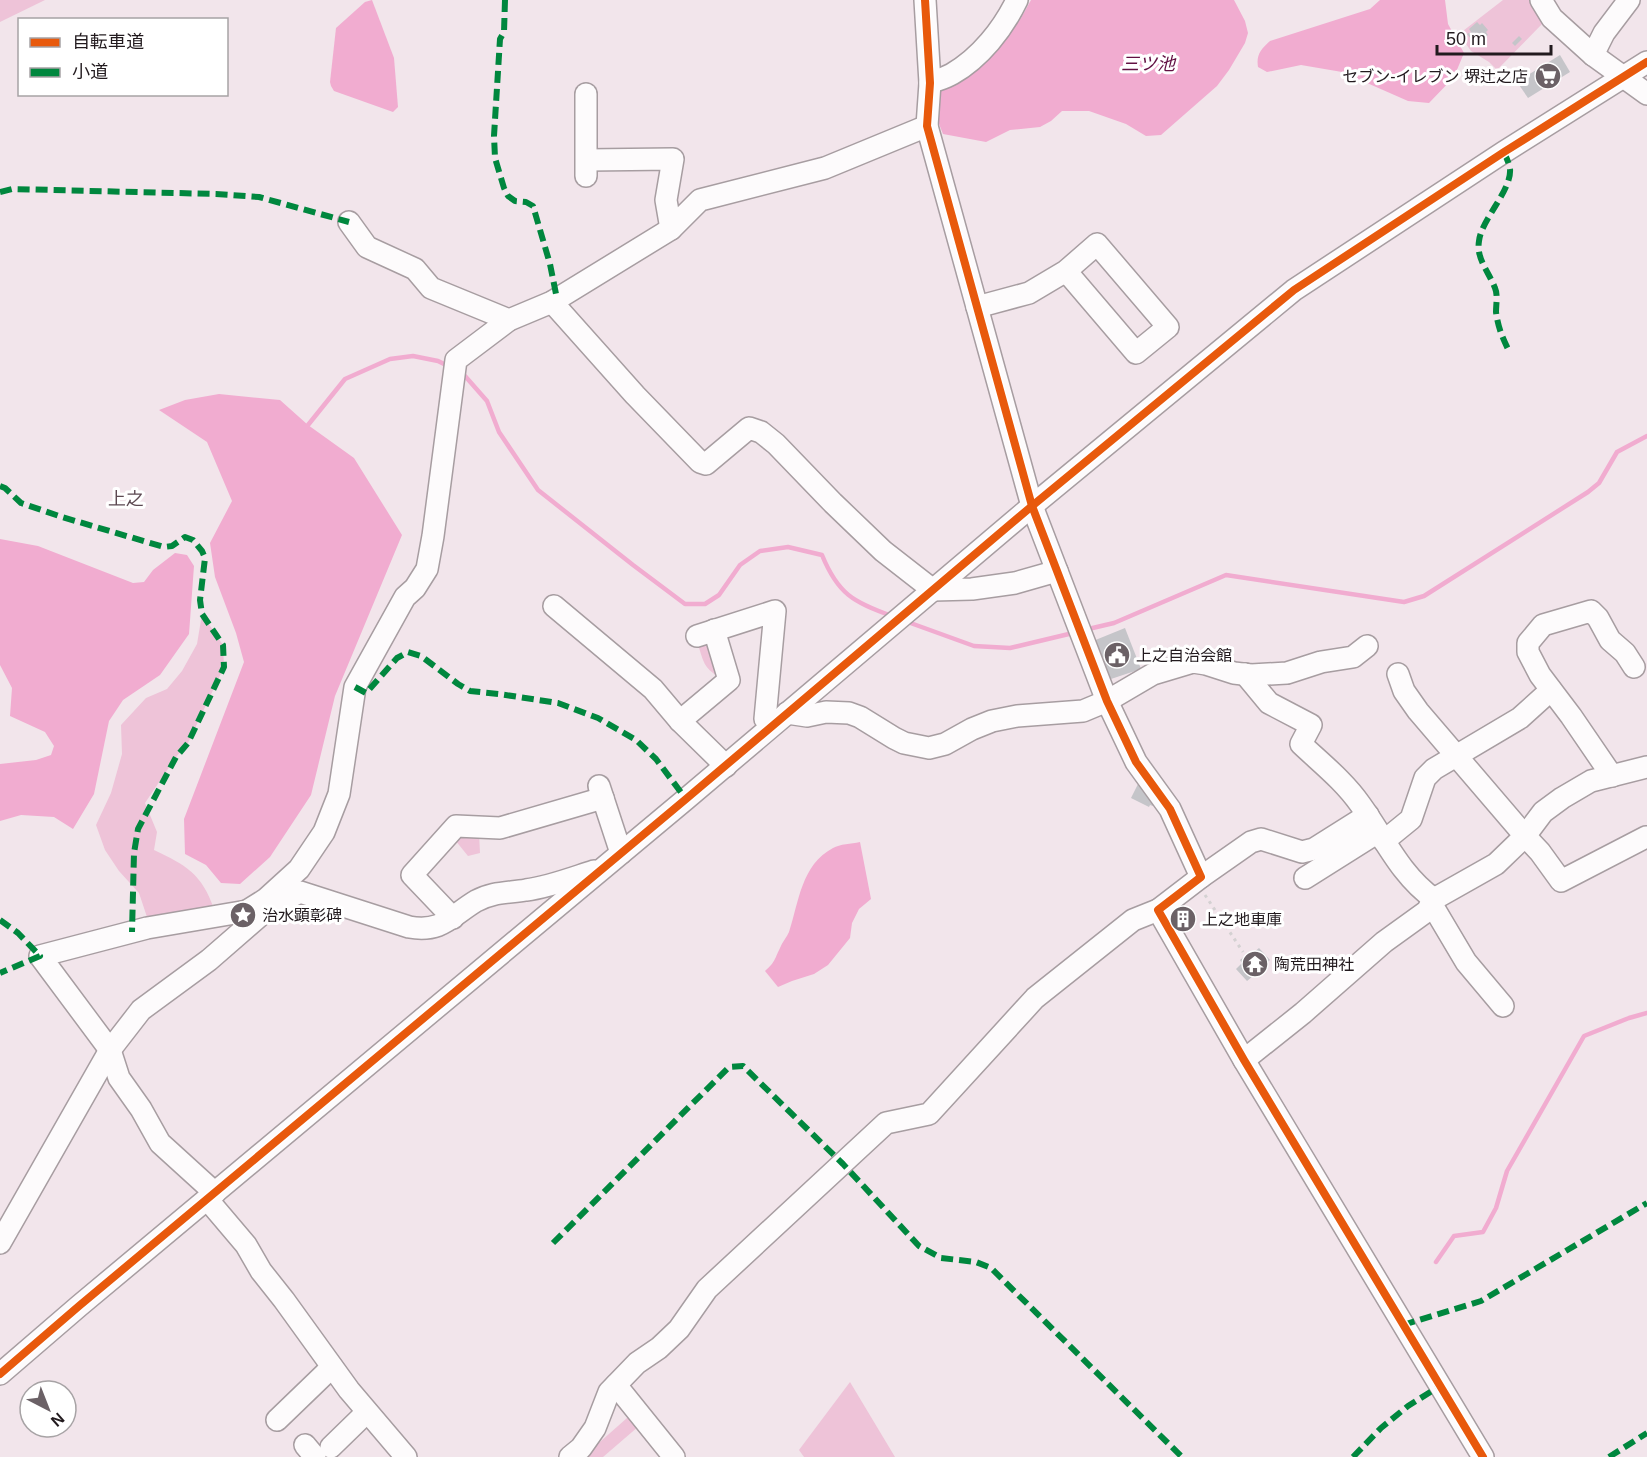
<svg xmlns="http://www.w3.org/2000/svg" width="1647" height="1457" viewBox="0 0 1647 1457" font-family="Arial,'Noto Sans JP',sans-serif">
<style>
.green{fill:#eec3d8}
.water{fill:#f1acd0}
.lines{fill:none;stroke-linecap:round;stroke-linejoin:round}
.stream{stroke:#f1acd0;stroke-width:4.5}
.building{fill:#c5c5c9}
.minor-casing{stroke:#a79da1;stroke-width:24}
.path{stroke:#d4d1d2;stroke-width:3;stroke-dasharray:3 4.5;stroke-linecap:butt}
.minor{stroke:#fdfbfc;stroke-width:21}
.quiet{stroke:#00873e;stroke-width:6;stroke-dasharray:12 6;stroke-linecap:butt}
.cycleway-casing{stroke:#fff;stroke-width:11}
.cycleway{stroke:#e8590c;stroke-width:8}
.labels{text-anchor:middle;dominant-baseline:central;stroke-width:6;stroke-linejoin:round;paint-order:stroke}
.poi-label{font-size:16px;fill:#221a1e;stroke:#fff;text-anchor:start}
.water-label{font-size:18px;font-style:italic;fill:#621043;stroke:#fff}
.neighbourhood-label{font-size:18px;fill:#5d4952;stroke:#fff}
</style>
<rect width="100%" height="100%" fill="#f2e5eb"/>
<g class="green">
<path d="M0,0H45L0,22Z"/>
<path d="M1503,0H1529L1544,22L1497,70L1489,62L1471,51L1459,34Z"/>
<path d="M202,614L223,645L224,667L188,743L176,757L145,803L157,832L154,850C186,865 202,874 214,909L152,920L147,917L139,893L119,871L105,850L96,825L111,793L122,754L121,725L146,698L167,689L182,671L197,644Z"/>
<path d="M706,643L711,646L719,677C703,667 704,662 698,645Z"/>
<path d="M462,833H479L480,853L468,856L455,840Z"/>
<path d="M850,1382L895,1457H804L799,1450Z"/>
<path d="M627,1418H633L639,1426L603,1457H583Z"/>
</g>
<g class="water">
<path d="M372,0L394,58L398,107L393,112L334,91L331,86L330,82L336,28L365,2Z"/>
<path d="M1031,0H1234L1245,21L1248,33L1245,43L1229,70L1217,86L1161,135L1146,136L1126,124L1089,111H1062L1051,121L1040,127L1010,130L986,142L943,134L937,119L939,93L946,83L983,64L1021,18Z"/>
<path d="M1380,0H1445L1448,24L1464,53L1454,77L1429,103L1408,101L1342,72L1301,65L1267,72L1258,67C1256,55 1261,49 1270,41L1370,9Z"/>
<path d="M219,394L280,400L308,425L354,458L402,535L335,696L311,795L270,857L240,884L221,883L206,865L185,854L184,819L244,662L236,633L215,577L210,543L232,501L207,442L159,410L185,400Z"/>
<path d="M0,539L38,546L133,583L144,582L153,570L175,553L187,555L194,566L189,634L160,675L123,700L109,721L94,794L73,829L54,817L21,815L0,821V764L36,760L51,755L54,746L45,732L10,716L12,688L0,665Z"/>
<path d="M860,842L871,899L859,909L852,923L850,938L828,965L814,974L792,981L778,987L765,971C776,961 774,960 780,948C782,942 787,937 789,932C799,902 801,865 833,848C840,844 851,844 860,842Z"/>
</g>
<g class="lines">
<g class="stream">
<path d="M460,374L465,376L487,401L499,432L538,490L633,565L685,604H705L719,595L740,565L760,551L788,547L822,555C838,594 853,602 892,616"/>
<path d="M308,425L345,379L390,359L413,356L438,361L448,366"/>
<path d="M905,621L974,646L1010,648L1073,633"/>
<path d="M1084,630L1114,623L1226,575L1404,602L1424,596L1588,492L1599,483L1617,452L1647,436"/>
<path d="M1436,1262L1454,1236L1483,1232L1496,1208L1507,1171L1584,1036L1629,1018L1647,1013"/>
</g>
</g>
<g class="building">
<path d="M1477,22L1480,25L1482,23L1488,30L1486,32L1488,35L1478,43L1474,38L1472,40L1467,34L1471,32L1469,29Z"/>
<path d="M1519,36L1522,39L1515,46L1512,43Z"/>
<path d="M1560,55L1570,72L1528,98L1517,82Z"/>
<path d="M1125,628L1141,669L1108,680L1093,641Z"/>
<path d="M1139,782L1155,802L1153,806L1150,805L1149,807L1131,798Z"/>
<path d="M1187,909L1194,921L1178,930L1171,917Z"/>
<path d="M1259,948L1270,960L1263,966L1265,968L1255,977L1253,976L1247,981L1236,969L1242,963L1240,960L1250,952L1252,954Z"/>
</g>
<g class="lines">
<defs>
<g id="minor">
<path d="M925,0L930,83L927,126L1032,506L1107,701L1136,762L1170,809L1201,877L1158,910L1244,1060L1483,1457"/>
<path d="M1541,0L1552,18L1593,55L1647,94"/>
<path d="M1593,55L1604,33L1629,0"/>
<path d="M930,83C937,80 945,78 952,74C980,58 1003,29 1017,0"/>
<path d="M586,94V176"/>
<path d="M587,160L673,159L666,200L671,229"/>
<path d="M349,222L367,247L415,269L431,288L509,320"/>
<path d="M552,302L635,395L700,462L706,464L749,428L761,432L776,444L833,503L883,551L933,590L972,589L1015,583L1057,571"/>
<path d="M977,307L1029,293L1066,271L1097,244L1168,327L1136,353L1066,271"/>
<path d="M554,606L653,689L680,721L726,766"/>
<path d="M697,636L775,611L765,719L771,726"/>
<path d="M1245,674L1269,703L1311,725L1301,744C1321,763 1344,781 1360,804C1384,837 1400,875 1434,899"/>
<path d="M1398,674L1404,691L1418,711L1525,836L1540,852L1561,881L1646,837"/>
<path d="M787,713L807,716L826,712L849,713L860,717L894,738L904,743L929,748L945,744L972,729L992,721L1017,716L1083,711L1107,701L1153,674L1193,662L1206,664L1234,673L1251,675L1287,673L1321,662L1353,657L1367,646"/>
<path d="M680,721L729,680L714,630"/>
<path d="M1612,776L1571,716L1540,675L1528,652V643L1543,625L1591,611L1598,618L1610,640L1625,653L1634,667"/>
<path d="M599,786L621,853"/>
<path d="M1384,841L1411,819L1425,778L1434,769L1520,718L1551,690"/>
<path d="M1201,877L1251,842L1261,839L1302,852L1314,849L1368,815"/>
<path d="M1305,878L1378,832"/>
<path d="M1431,903L1466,962L1503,1006"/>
<path d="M247,911L266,899L299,869L324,832L339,794L355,687L405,597L415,588L427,569L433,536L456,360L509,320L552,302L671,229L700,200L825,168L927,126"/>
<path d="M453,918L412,875L456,826L500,828L603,798"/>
<path d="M1244,1060L1303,1013L1384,942L1427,911L1434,899L1496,864L1525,836L1543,812L1562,798L1591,781L1647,767"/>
<path d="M215,1193L160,1143L141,1109L119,1078L110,1050L40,956L147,928L247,911L255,919"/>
<path d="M207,1199L246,1245L261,1271L284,1300L349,1390L406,1457"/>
<path d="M0,1243L110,1050L141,1010L209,960L270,907L300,892L409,927C442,933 451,916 476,901C492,892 508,893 526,890C549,887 572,878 594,871"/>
<path d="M0,1374L79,1306L686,799L1032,506L1294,290L1504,152L1647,62"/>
<path d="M616,1385L674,1457"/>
<path d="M277,1420L332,1367"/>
<path d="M305,1445L315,1457"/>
<path d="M331,1447L367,1412"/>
<path d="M570,1457L581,1448L595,1428L609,1392L637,1363L659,1348L679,1329L707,1289L886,1123L929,1114L1035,998L1133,920L1158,910"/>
</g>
</defs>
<use href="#minor" class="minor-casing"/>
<path class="path" d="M1205,895L1243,952"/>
<use href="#minor" class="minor"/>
<g class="quiet">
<path d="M505,0L504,32L500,39L494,136L495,158L504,188L508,196L515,201L526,202L533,206L550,264L557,299"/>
<path d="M1504,152C1506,157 1509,163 1510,169C1512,190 1481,220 1479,241C1476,259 1489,272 1495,288C1498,295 1496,304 1496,312C1498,327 1502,337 1509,351"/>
<path d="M0,192L12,189L216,194L259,197L349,222"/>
<path d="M0,486L5,488L21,503L62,517L164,547L172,546L185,537L193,540L202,551L205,558L200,600L202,614L223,645L224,667L188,743L176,757L138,829L134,853L132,932"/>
<path d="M355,687L366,693L397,658L408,652L421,656L458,684L470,691L499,694L558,703L598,718L636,740L656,759L686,799"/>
<path d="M0,920L18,933L40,956L0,973"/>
<path d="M553,1243L729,1067L743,1066L843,1164L919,1246L941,1258L976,1262L991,1268L1182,1457"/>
<path d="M1403,1325L1481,1301L1647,1203"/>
<path d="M1353,1457L1381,1428L1408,1406L1440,1386"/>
<path d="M1609,1457L1647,1433"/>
</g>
<defs>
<g id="cycleway">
<path d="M925,0L930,83L927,126L1032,506L1107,701L1136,762L1170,809L1201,877L1158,910L1244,1060L1483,1457"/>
<path d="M0,1374L79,1306L686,799L1032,506L1294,290L1504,152L1647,62"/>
</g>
</defs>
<use href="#cycleway" class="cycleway-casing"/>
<use href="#cycleway" class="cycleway"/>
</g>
<defs>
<symbol id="supermarket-disc" viewBox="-11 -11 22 22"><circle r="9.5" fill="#6b6166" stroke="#fff"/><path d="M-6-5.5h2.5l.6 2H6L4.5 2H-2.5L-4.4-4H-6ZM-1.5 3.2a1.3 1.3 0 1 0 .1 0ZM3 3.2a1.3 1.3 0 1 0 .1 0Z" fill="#fff"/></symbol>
<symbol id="civic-disc" viewBox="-11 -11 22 22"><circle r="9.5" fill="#6b6166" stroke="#fff"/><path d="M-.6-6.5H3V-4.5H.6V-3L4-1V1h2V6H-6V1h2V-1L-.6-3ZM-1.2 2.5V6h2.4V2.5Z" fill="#fff"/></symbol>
<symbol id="sight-disc" viewBox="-11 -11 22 22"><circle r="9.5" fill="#6b6166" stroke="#fff"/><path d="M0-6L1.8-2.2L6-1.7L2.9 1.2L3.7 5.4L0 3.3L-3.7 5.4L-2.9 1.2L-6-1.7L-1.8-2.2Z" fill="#fff"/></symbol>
<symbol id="building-disc" viewBox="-11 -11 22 22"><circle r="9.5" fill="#6b6166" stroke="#fff"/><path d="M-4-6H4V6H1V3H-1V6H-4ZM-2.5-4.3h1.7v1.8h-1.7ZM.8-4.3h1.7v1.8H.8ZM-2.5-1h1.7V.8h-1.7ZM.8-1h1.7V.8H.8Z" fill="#fff"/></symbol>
<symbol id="temple-disc" viewBox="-11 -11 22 22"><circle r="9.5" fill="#6b6166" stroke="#fff"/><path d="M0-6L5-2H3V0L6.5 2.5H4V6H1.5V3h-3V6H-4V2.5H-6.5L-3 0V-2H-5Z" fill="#fff"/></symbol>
</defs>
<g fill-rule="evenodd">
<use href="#supermarket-disc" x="1533" y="61" width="30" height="30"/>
<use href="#civic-disc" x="1102" y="640" width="30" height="30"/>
<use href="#sight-disc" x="228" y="900" width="30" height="30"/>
<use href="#building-disc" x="1168" y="904" width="30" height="30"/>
<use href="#temple-disc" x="1240" y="949" width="30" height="30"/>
</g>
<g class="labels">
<g class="poi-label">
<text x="1528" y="76" text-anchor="end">セブン-イレブン 堺辻之店</text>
<text x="1136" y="655">上之自治会館</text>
<text x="262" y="915">治水顕彰碑</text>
<text x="1202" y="919">上之地車庫</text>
<text x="1274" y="964">陶荒田神社</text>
</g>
<g class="water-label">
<text x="1148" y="64">三ツ池</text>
</g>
<g class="neighbourhood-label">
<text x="126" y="499">上之</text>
</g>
</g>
<rect x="18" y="18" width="210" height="78" fill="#ffffff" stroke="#a7a3a5" stroke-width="1.5"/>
<rect x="30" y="38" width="30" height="9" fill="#e8590c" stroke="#a7a3a5" stroke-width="1.5"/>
<text x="72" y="48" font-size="18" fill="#221a1e">自転車道</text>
<rect x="30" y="68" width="30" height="9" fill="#00873e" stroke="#a7a3a5" stroke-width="1.5"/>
<text x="72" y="78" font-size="18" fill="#221a1e">小道</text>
<g transform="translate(48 1409) rotate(138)"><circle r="28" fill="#ffffff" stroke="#a7a3a5" stroke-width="1.5"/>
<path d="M0-4.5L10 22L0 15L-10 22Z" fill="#6b6166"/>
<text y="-9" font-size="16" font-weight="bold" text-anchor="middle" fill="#221a1e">N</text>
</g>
<path d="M1437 45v9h114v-9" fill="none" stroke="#221a1e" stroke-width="3"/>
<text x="1446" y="45" font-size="18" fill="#221a1e" stroke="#ffffff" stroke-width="4.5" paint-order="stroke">50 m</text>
</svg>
